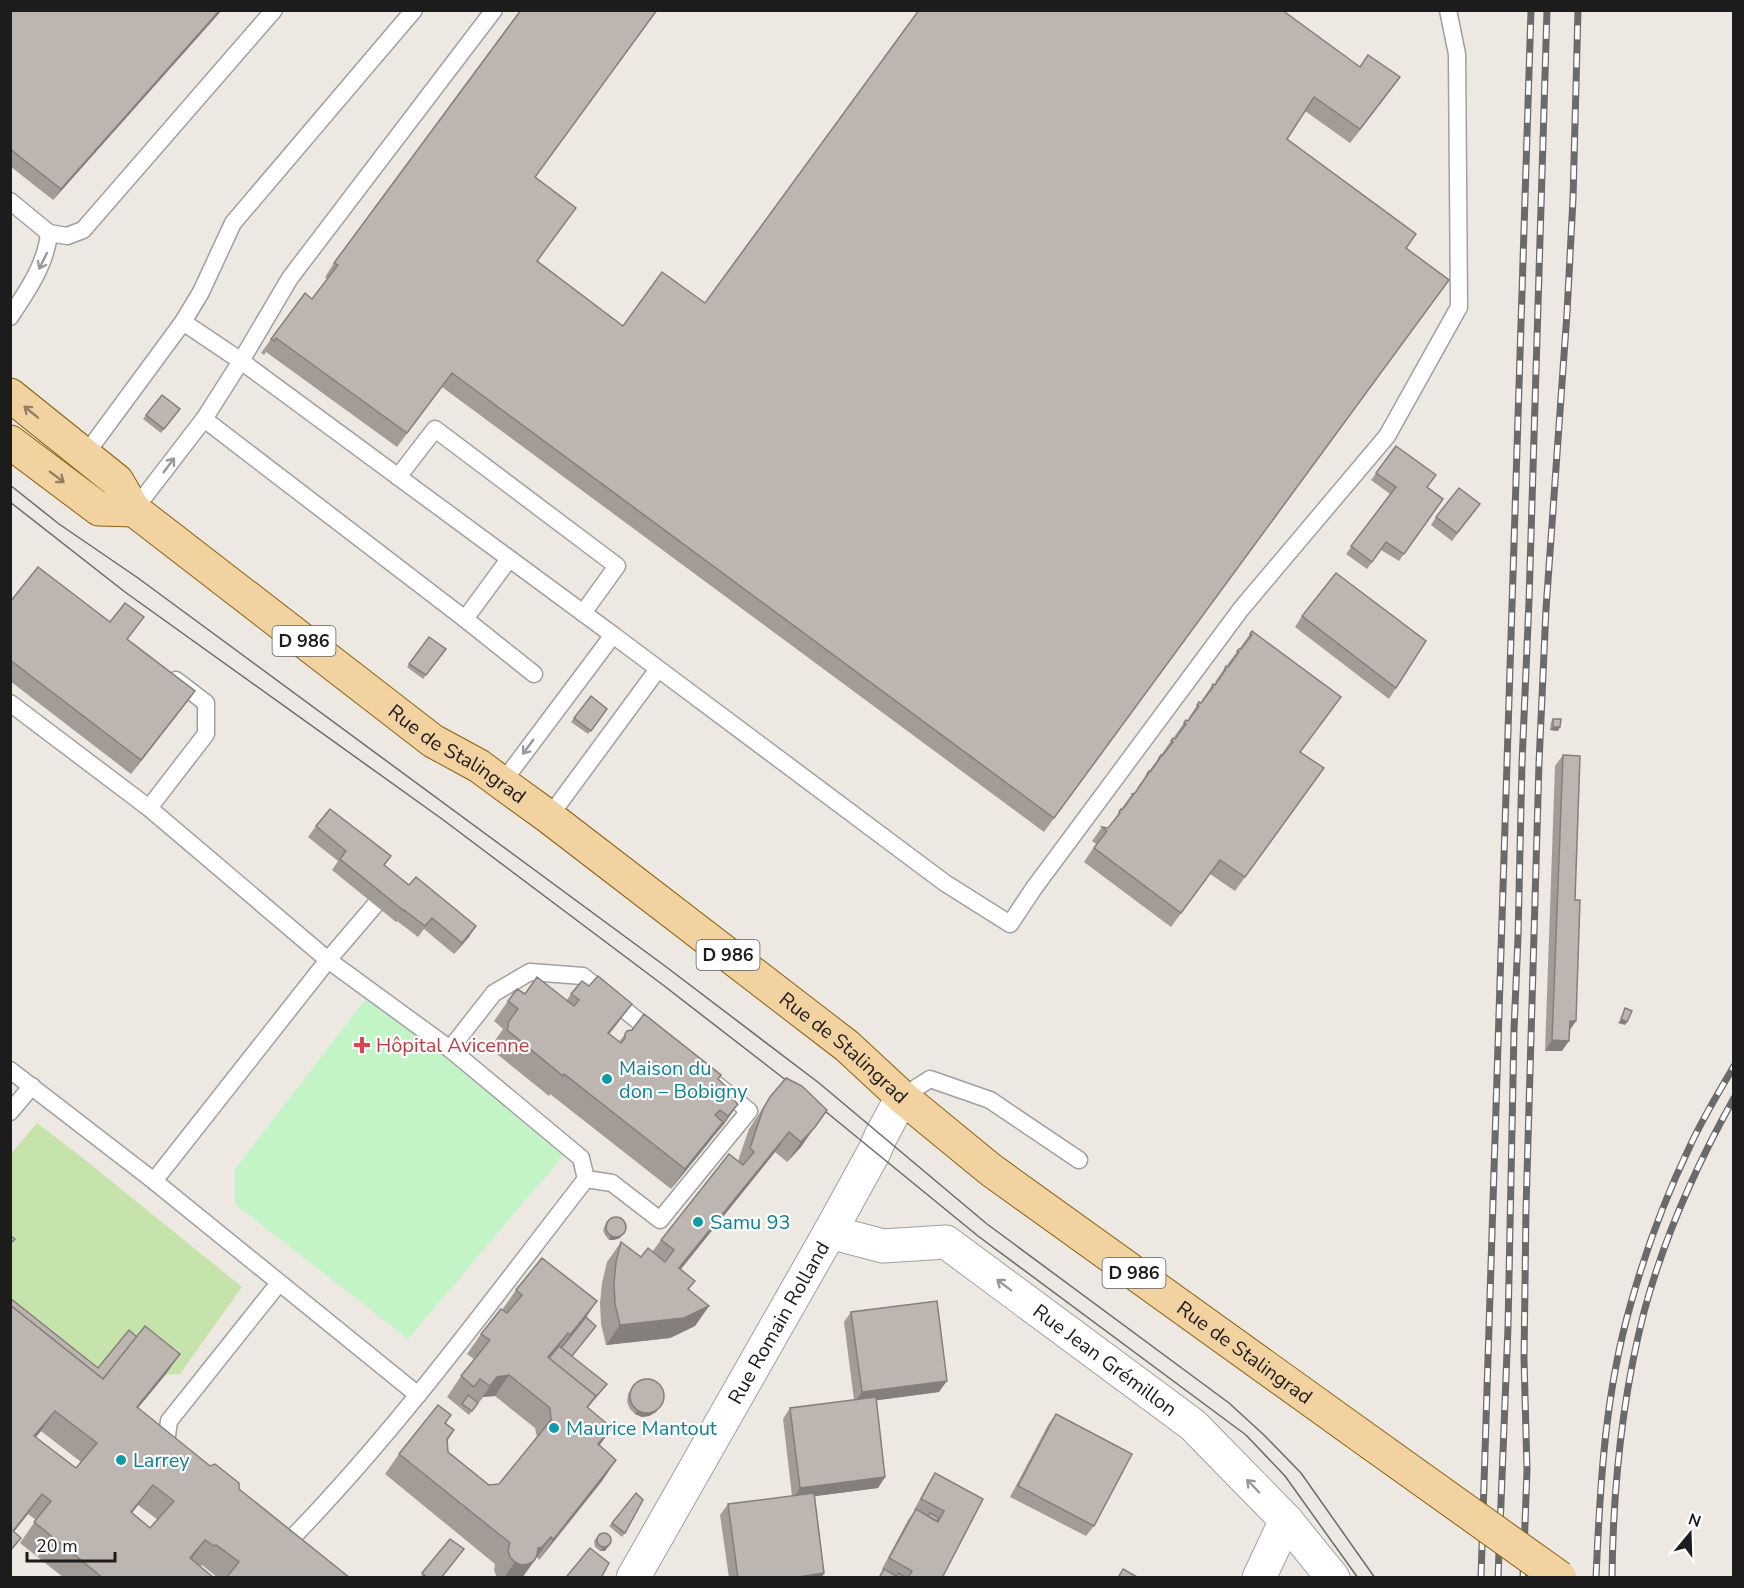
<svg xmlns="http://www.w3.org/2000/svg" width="1744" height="1588" viewBox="0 0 1744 1588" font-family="'Nunito Sans',sans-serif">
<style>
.grass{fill:#c6e3ac}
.park{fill:#c2f4c7}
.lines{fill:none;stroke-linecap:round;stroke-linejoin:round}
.service-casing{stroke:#a0a0a0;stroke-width:19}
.minor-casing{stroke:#a0a0a0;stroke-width:35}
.primary-casing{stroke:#88620c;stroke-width:35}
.service{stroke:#fff;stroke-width:16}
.minor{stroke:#fff;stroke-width:33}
.primary{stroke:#f3d2a1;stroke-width:33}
.tram{stroke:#6a6a6a;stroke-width:1.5}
.rail-casing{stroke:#6a6a6a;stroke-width:7}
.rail{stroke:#fff;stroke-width:4.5;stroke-dasharray:14;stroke-linecap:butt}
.primary-bridge-casing{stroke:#88620c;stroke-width:35;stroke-linecap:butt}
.primary-bridge{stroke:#f3d2a1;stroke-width:33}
.wall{fill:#a39c96;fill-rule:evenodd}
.shaded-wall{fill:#847f7a}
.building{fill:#bdb5af;stroke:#847f7a;stroke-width:1.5;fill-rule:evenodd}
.oneway{stroke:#999}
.oneway2{stroke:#928065}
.health-dot{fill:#e0444e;stroke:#fff;stroke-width:2}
.culture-dot{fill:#0f9aa8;stroke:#fff;stroke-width:2}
.labels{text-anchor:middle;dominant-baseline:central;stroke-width:4.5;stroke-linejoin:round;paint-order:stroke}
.shield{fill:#fff;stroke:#606060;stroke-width:1.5}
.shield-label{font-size:18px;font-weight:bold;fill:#1c1c1c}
.street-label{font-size:20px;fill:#1c1c1c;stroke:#fff}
.health-label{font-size:20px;fill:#be3a42;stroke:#fff;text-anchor:start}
.culture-label{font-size:20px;fill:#0d838f;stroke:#fff;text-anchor:start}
</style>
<rect width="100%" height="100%" fill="#ede9e2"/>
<path class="grass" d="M37,1123L84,1159L242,1287L180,1374L91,1379L11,1315L10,1155Z"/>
<path class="park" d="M368,996L567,1151L408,1339L235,1204V1169Z"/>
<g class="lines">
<defs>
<g id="service">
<path d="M10,201L49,233C46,265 27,291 10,317"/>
<path d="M49,233L67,236L83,230L274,10"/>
<path d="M183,322L201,292L233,223L414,10"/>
<path d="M204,419L465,619"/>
<path d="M85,455L183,322L241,361L613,635L502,783"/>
<path d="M398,477L435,429L617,566L583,613"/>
<path d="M134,510L204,419L241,361L290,278L494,10"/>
<path d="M509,559L465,619L534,674"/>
<path d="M613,635L945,883L1010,924L1034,888L1241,609L1387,436L1459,307L1457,54L1448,10"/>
<path d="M10,703L149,808L328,960L450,1049"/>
<path d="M149,808L206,734V703L176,680"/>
<path d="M549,817L658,669"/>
<path d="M530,972L583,976L749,1111L660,1220L612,1183L586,1179L581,1158L450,1049L494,993Z"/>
<path d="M10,1070L154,1181L418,1395"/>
<path d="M902,1097L930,1079L990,1100L1079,1160"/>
<path d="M10,1112L32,1086"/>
<path d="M154,1181L328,960L375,905"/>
<path d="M174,1449L166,1443L169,1421L279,1283"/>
<path d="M291,1539C399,1428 491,1301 586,1179"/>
</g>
<g id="minor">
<path id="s1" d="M830,1232L883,1246L946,1242L1193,1425L1286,1520L1333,1578"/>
<path id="s2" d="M633,1578L830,1232L874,1152L881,1136L902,1097"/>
<path d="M1259,1578L1286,1520"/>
</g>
<g id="primary">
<path id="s3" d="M10,395L117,481L134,510L433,741L479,766L502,783L549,817L847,1046L902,1097L991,1170L1371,1443"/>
<path d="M10,442L99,509L134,510"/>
</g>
</defs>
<use href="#service" class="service-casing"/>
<use href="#minor" class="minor-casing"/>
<use href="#primary" class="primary-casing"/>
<use href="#service" class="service"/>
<use href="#minor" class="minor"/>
<use href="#primary" class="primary"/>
<g class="tram">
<path d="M10,485L59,524L138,578L665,966L819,1083L987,1224L1229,1403L1264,1435L1301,1473L1375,1578"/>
<path d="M10,502L125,592L442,819L663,985L809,1098L978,1236L1246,1435L1285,1476L1358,1578"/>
</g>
<defs>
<g id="rail">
<path d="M1481,1578L1531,10"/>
<path d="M1498,1578L1508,1327L1514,1030L1518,937L1522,763L1529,601L1547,10"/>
<path d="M1523,1578L1527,1470L1524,1359L1526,1209L1539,763L1546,609L1567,313L1573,199L1578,10"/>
<path d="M1596,1578C1600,1485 1605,1392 1631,1303C1646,1249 1666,1196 1690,1146C1703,1118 1719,1092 1734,1066"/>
<path d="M1612,1578C1613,1489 1622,1398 1644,1312C1664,1237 1696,1166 1734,1098"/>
</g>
</defs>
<use href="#rail" class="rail-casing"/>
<use href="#rail" class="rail"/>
<defs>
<path id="primary-bridge" d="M1371,1443L1560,1578"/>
</defs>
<use href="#primary-bridge" class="primary-bridge-casing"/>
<use href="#primary-bridge" class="primary-bridge"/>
</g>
<g class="wall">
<path d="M10,10H222L53,200L10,166Z"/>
<path d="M1360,67L1400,77L1350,143L1305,111L1287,139L1406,249L1449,280L1044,832L442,387L397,447L266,352L264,355L261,353L271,339L312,299L327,279L325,277L334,263L535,177L537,262L623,326L705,303Z"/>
<path d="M162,395L180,409L161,433L143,419Z"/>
<path d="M1396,446L1427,487L1443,499L1399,561L1381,550L1367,569L1346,554L1390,494L1371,480Z"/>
<path d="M1475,511L1452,541L1431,525L1436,517Z"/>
<path d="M10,602L127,640L195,691L131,774L10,681Z"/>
<path d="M1302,616L1396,688L1389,699L1295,627Z"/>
<path d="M1252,631L1341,697L1300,752L1324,768L1235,891L1210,874L1171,927L1084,862L1096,844L1092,841L1102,827L1108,828L1110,826L1121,809L1122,810L1123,809L1122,808L1132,794L1135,793L1138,788H1137L1161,755L1173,738L1175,739L1176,738L1174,737L1186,720L1188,721L1189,720L1188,719L1199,702L1201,703L1203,701L1202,700L1213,684L1215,685L1216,683L1215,682L1226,666L1228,667L1229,666L1227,665L1239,649H1241L1240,648Z"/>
<path d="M429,637L446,649L423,679L407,667Z"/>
<path d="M591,696L607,709L588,734L571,722Z"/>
<path d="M1553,719L1558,731L1550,730L1551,722Z"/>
<path d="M1563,755L1575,900L1576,1021L1570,1030L1562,1051H1545L1555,766Z"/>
<path d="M316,826L384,865L469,937L454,954L424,929L418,937L397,921L396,922L332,870L338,861L308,837Z"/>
<path d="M525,994L566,1001L571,994L617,1024L609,1034L619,1042L625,1034L718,1080L728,1088L725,1092L738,1104L724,1124L671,1189L550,1094L549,1096L492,1050L494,1042L503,1029L494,1021L508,1001Z"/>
<path d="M802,1086L801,1147L787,1162L775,1152L680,1270L688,1290L709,1306L695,1326L670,1338L606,1345L601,1324L600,1303L602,1283L607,1262L621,1242L641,1257L652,1252L661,1240L738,1161L749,1129L770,1097Z"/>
<path d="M607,1221L625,1230L620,1238L614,1240H609L605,1235L603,1230Z"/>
<path d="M516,1290L597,1301L585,1318L572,1356L601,1391L588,1408L599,1446L616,1460L602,1481L539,1560L537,1557L522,1578H497L494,1570L495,1564L385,1474L399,1454L451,1415L446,1423L454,1430L447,1442L448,1452L489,1485L499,1484L537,1437L535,1428L495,1396L483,1397L469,1415L447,1397L461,1376L475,1360L467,1354L481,1334L502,1310Z"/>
<path d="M10,1298L98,1368L137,1337L180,1354L166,1374L138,1408L350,1578H218L202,1565L200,1567L214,1578H64L20,1543L36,1520L28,1514L14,1532ZM41,1431L81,1462L76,1468L36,1437ZM138,1505L158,1520L150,1528L132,1513Z"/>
<path d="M851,1312L939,1392L876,1400L885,1477L878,1488L815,1496L824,1573L822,1578H729L720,1515L728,1504L792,1496L783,1419L790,1408L854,1400L844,1322Z"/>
<path d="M634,1384L656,1412L649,1416L642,1417L635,1414L630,1409L627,1402L628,1394Z"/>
<path d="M1056,1414L1094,1526L1086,1536L1010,1497L1048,1425Z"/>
<path d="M935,1473L983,1499L942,1578H878L883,1570L882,1569L908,1520L915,1511L914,1510L928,1484Z"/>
<path d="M612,1523L625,1533L622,1537L609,1526Z"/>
<path d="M600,1533L605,1551H600L595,1547L594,1541Z"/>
<path d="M450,1539L441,1578L420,1577Z"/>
</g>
<g class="shaded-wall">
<path d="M220,10H222L53,200L61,189Z"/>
<path d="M1400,77L1390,91L1350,143L1360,129Z"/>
<path d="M195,691L185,705L131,774L141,760Z"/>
<path d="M1553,727H1560L1558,731L1550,730Z"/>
<path d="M1159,758H1160L1150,773L1149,772Z"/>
<path d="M476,926L469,937L454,954L462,943Z"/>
<path d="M632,1004L617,1024L594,1053L608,1033Z"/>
<path d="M1621,1019L1627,1022L1625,1025L1618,1023Z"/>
<path d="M1570,1021H1576L1568,1032Z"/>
<path d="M1552,1040L1569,1041L1562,1051H1545Z"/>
<path d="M738,1104L724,1124L714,1136L728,1116Z"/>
<path d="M827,1110L801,1147L787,1162L801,1142Z"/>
<path d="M723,1122L709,1142L671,1189L685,1169Z"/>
<path d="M789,1132L775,1152L665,1289L679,1268Z"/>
<path d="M622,1234L620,1238L614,1240H609L611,1236Z"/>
<path d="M597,1301L583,1322L556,1355L570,1335Z"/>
<path d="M709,1306L695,1326L670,1338L606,1345L620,1325Z"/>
<path d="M568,1333L554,1353L539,1370L548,1357Z"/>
<path d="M180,1354L166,1374L122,1427L137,1407Z"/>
<path d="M509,1375L495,1396L483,1397L475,1407L497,1377Z"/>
<path d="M947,1381L939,1392L857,1403V1399L862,1392Z"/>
<path d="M659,1408L656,1412L649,1416L642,1417L635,1414L637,1411Z"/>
<path d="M55,1411L41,1431L20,1456L34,1436Z"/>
<path d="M612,1428L597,1449L598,1444Z"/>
<path d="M616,1460L602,1481L539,1560L553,1540Z"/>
<path d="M885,1477L878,1488L793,1499L800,1488Z"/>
<path d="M153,1485L138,1505L117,1532L131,1512Z"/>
<path d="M42,1494L28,1514L10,1536V1535Z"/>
<path d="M551,1537L522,1578H504L515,1562L538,1548Z"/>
<path d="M205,1540L191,1560L190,1558Z"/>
<path d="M612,1542L605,1551H600L603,1548Z"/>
<path d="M824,1573L822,1578H792Z"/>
</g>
<g class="building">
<path d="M10,10H220L61,189L10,149Z"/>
<path d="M521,10H657L535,177L576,208L537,261L623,326L662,272L705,303L919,10H1282L1360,67L1368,55L1400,77L1360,129L1314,97L1287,139L1416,234L1406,248L1449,280L1054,818L452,373L407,433L276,338L274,341L271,339L305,293L312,299L338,265L334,263Z"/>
<path d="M162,395L180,409L164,429L146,415Z"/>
<path d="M1396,446L1436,475L1427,487L1443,499L1404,554L1386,542L1372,562L1351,546L1396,487L1376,473Z"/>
<path d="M1459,488L1480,504L1457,533L1436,517Z"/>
<path d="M38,567L110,622L125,603L144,617L127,639L195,691L141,760L10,660V602Z"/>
<path d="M1336,573L1426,641L1396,688L1302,616Z"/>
<path d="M1252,631L1341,697L1300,752L1324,768L1245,877L1220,860L1181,913L1094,848L1107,831L1102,827L1108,828L1120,813L1119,812L1121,809L1122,810L1133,795L1132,794L1135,793L1148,774H1147L1149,771L1150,772L1160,758H1159L1161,755L1162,756L1173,742L1171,741L1173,738L1175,739L1186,724L1184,723L1186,720L1188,721L1199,706L1197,705L1199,702L1201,703L1213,687L1212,686L1213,684L1215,685L1226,669L1225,668L1226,666L1228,667L1239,652L1237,651L1239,649H1241L1252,635L1250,634Z"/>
<path d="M429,637L446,649L426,675L409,664Z"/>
<path d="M591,696L607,709L591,731L574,718Z"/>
<path d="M1553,719H1561L1560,727H1553Z"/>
<path d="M1563,755L1580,756L1575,900H1580L1576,1021H1570L1569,1041L1552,1040Z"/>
<path d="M330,809L391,856L384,865L409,885L416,877L476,926L462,943L432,918L425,926L404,910V911L340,859L346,851L316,826Z"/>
<path d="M598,976L632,1004L608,1033L621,1043L625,1038V1034L627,1031L632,1030L644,1014L721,1075L718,1079L728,1088L725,1092L738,1104L728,1116L720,1110L715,1115L723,1122L685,1169L564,1074L563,1076L507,1030L509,1021L518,1009L508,1001L517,989L525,994L537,977L574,1006L579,1000L571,994L582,981L589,986Z"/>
<path d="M1625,1008L1632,1011L1627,1022L1621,1019Z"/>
<path d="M786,1078L802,1086L827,1110L815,1127L801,1142L789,1132L679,1268L695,1281L688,1289L709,1306L684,1318L620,1325L615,1304L614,1283L616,1262L621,1242L641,1257L648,1248L665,1262L674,1250L661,1240L729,1154L743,1165L754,1152L750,1148L763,1109L770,1097Z"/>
<circle cx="616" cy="1227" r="10"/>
<path d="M10,1235L15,1239L10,1244Z"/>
<path d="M542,1258L597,1301L570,1335L568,1333L548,1357L596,1396L587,1407L612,1428L598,1444L616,1460L553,1540L551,1537L542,1547L538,1548L537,1555L534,1561L528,1564L521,1565L515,1562L510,1557L508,1550L510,1543L399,1454L438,1405L451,1415L445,1423L454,1430L447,1439L448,1452L489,1485L499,1484L551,1420L550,1408L509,1375L497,1377L490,1386L480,1379L474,1387L461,1376L490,1340L481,1334L501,1309L507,1313L522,1295L516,1290Z"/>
<path d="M10,1298L98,1368L129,1330L137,1337L103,1379L10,1305Z"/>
<path d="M937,1301L947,1381L862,1392L851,1312Z"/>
<path d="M10,1305L103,1379L145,1326L180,1354L137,1407L210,1466L215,1464L239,1483V1489L350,1578H226L239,1562L216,1545L214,1546L205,1540L190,1558L214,1578H103L34,1522L51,1501L42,1494L13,1531L21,1538L10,1551ZM55,1411L97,1443L76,1468L34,1436ZM153,1485L174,1501L150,1528L131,1512Z"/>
<path d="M586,1317L596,1326L572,1356L561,1348Z"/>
<path d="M559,1346L607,1384L594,1399L596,1396L549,1358Z"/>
<circle cx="647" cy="1396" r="17"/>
<path d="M468,1395L478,1403L472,1411L462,1404Z"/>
<path d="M876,1397L885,1477L800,1488L790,1408Z"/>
<path d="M1056,1414L1132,1454L1094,1526L1018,1486Z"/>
<path d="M935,1473L983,1499L942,1578H908L912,1571L889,1558L916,1509L938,1522L944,1511L921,1499Z"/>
<path d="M636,1493L643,1500L625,1533L612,1523Z"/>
<path d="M814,1493L824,1573L792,1578H738L728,1504Z"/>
<path d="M930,1513L939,1518L937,1521L928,1516Z"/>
<circle cx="604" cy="1540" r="7"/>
<path d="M450,1539L464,1549L441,1578H428L422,1573Z"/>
<path d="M590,1548L609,1563L601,1578H568L567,1576Z"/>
<path d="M884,1569L900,1578H879Z"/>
<path d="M1123,1569L1139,1578H1118Z"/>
<path d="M898,1573L907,1578H900L897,1576Z"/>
</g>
<defs><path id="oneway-shaft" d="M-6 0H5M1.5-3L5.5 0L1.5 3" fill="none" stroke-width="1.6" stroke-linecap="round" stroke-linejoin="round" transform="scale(1.5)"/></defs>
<g class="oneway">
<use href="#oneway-shaft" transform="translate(43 261) rotate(116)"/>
<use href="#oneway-shaft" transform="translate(169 465) rotate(-53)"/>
<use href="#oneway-shaft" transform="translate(528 747) rotate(126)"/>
<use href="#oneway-shaft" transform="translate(1004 1285) rotate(-143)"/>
<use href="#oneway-shaft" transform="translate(1253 1486) rotate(-134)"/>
</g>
<g class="oneway2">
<use href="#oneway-shaft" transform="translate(31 412) rotate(-141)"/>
<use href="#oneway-shaft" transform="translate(57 477) rotate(37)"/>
</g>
<path class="health-dot" d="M359 1036h6v6h6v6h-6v6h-6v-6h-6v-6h6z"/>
<g class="culture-dot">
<circle cx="607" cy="1079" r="6"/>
<circle cx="698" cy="1222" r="6"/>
<circle cx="554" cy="1428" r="6"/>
<circle cx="121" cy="1460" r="6"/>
</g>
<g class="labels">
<g class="shield">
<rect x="272.5" y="626" width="63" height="30" rx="4.5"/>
<rect x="696.5" y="940" width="63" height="30" rx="4.5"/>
<rect x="1102.5" y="1258" width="63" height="30" rx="4.5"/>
</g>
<g class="shield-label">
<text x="304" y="641">D 986</text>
<text x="728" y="955">D 986</text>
<text x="1134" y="1273">D 986</text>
</g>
<g class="street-label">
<text stroke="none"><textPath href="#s3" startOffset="576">Rue de Stalingrad</textPath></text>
<text stroke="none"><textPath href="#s3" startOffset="1062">Rue de Stalingrad</textPath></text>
<text stroke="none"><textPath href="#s2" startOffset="294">Rue Romain Rolland</textPath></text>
<text stroke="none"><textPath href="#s3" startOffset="1566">Rue de Stalingrad</textPath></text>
<text stroke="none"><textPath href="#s1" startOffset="316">Rue Jean Grémillon</textPath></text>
</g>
<g class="health-label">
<text x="376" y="1045">Hôpital Avicenne</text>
</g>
<g class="culture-label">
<text x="619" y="1068">Maison du<tspan x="619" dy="23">don – Bobigny</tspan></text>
<text x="710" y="1222">Samu 93</text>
<text x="566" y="1428">Maurice Mantout</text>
<text x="133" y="1460">Larrey</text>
</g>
</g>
<rect width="1744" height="1588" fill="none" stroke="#1c1c1c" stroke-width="24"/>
<g transform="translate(1690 1534) rotate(19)" stroke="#ffffff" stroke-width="4.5" paint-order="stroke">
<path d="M0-4.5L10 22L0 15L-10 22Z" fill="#1c1c1c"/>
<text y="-9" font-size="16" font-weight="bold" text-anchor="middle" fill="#1c1c1c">N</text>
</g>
<path d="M27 1552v9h88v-9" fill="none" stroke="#1c1c1c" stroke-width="3"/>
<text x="36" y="1552" font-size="18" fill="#1c1c1c" stroke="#ffffff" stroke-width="4.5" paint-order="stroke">20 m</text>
</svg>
